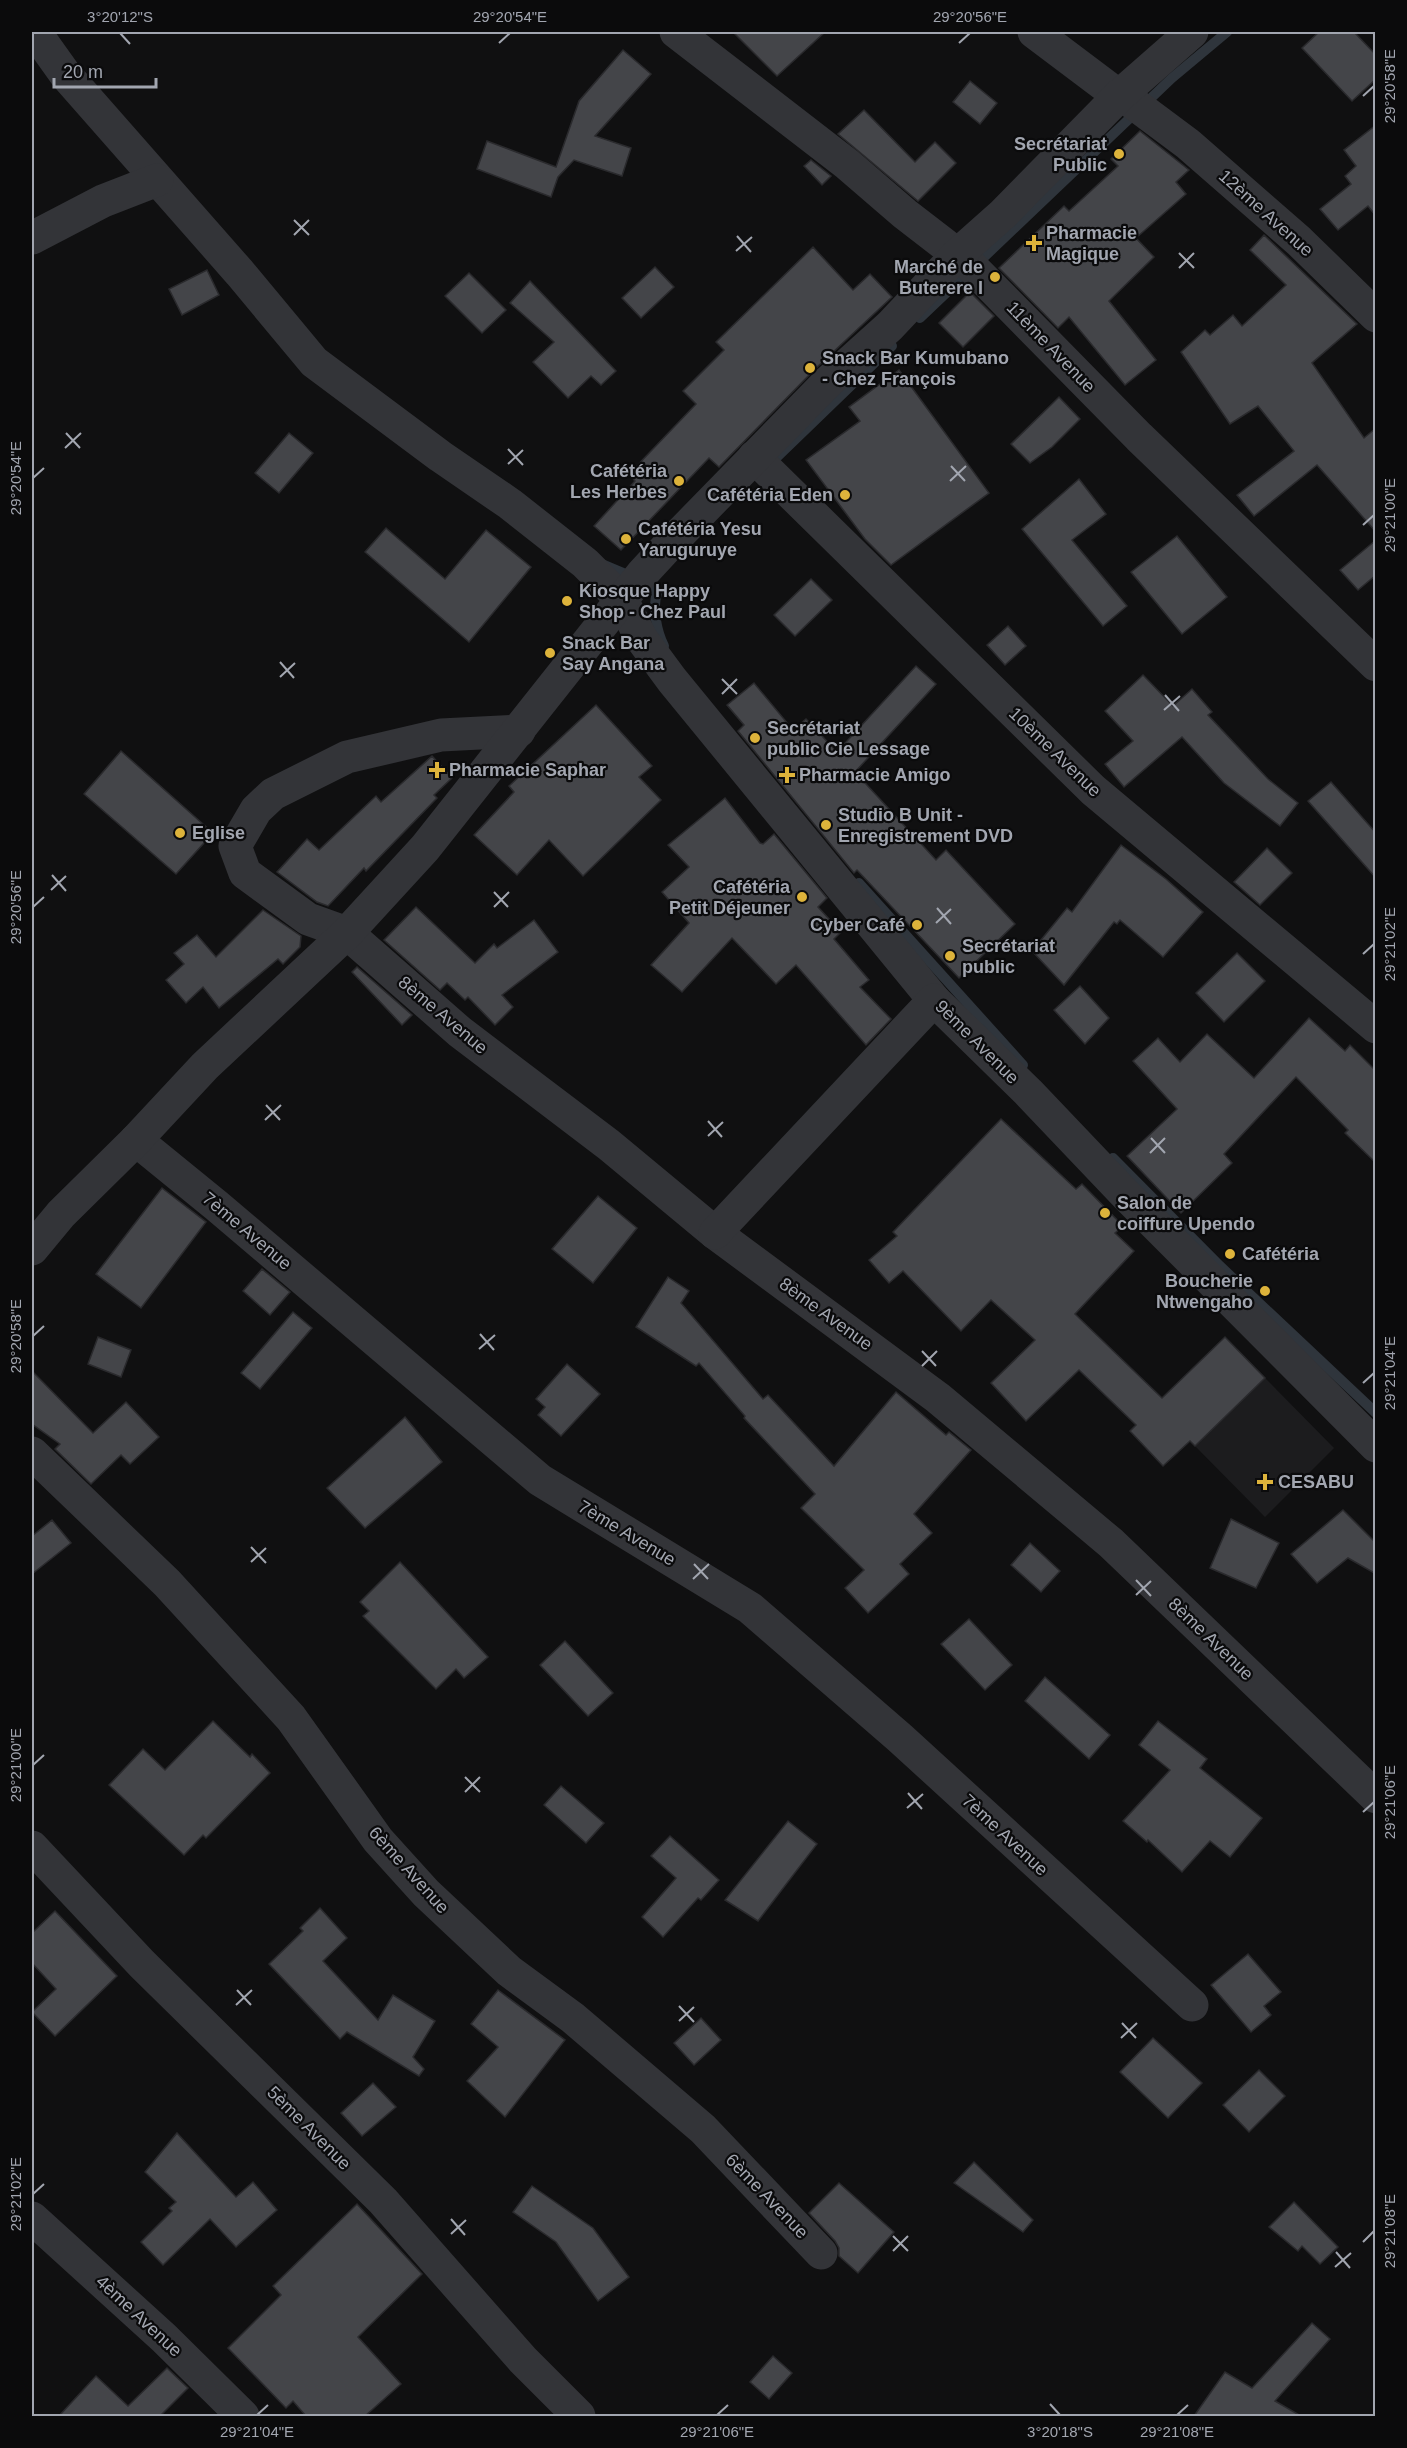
<svg xmlns="http://www.w3.org/2000/svg" width="1407" height="2448" viewBox="0 0 1407 2448" font-family="Helvetica,sans-serif">
<style>
.built{fill:#1c1c1e}
.lines{fill:none;stroke-linecap:round;stroke-linejoin:round}
.stream{stroke:#2f353c;stroke-width:10}
.building{fill:#444549;stroke:#2a2a2d;stroke-width:1.5}
.minor{stroke:#333438;stroke-width:33}
.ticks{fill:none;stroke:#a2a6b0;stroke-width:2}
.poi-dot{fill:#ddb33b;stroke:#0b0b0c;stroke-width:2}
.labels{text-anchor:middle;dominant-baseline:central;stroke-width:4.5;stroke-linejoin:round;paint-order:stroke}
.poi-label{font-size:18px;font-weight:bold;fill:#a2a6b0;stroke:#0b0b0c;text-anchor:start}
.street-label{font-size:18px;fill:#a2a6b0;stroke:#0b0b0c}
.neatline{fill:none;stroke:#a2a6b0;stroke-width:2}
.ticks-label{font-size:15px;text-anchor:middle;fill:#a2a6b0}
</style>
<rect width="100%" height="100%" fill="#101011"/>
<path class="built" d="M1265,1378L1334,1448L1265,1517L1195,1446Z"/>
<g class="lines">
<g class="stream">
<path d="M920,318L1172,78L1227,32"/>
<path d="M774,460L892,346"/>
<path d="M602,564L652,585L657,593C652,609 657,632 664,646"/>
<path d="M859,883L1023,1065"/>
<path d="M1113,1158L1220,1266L1376,1413"/>
</g>
</g>
<g class="building">
<path d="M733,32H825L777,76Z"/>
<path d="M1319,32H1354L1376,55V79L1352,101L1302,48Z"/>
<path d="M623,50L651,74L595,136L631,148L622,176L574,160L558,177L551,197L477,169L487,141L556,167L579,101Z"/>
<path d="M970,81L997,103L980,124L953,102Z"/>
<path d="M864,110L915,162L935,142L956,163L918,201L838,134Z"/>
<path d="M1376,125V216L1368,206L1338,230L1320,209L1351,184L1345,176L1356,166L1344,150Z"/>
<path d="M1140,131L1189,170L1176,182L1186,194L1136,238L1154,257L1109,301L1156,360L1125,385L1069,317L1058,328L999,268L1064,206L1069,211L1118,166L1111,159Z"/>
<path d="M811,160L831,176L822,185L804,166Z"/>
<path d="M1264,235L1357,324L1312,363L1364,438L1376,428V532L1317,465L1254,516L1237,495L1294,451L1258,406L1230,424L1181,352L1205,330L1210,335L1233,315L1242,326L1286,285L1250,250Z"/>
<path d="M813,247L853,290L870,274L892,297L815,369L719,467L709,458L621,550L594,526L635,481L629,474L696,404L683,391L724,350L716,342Z"/>
<path d="M655,267L674,287L641,318L622,298Z"/>
<path d="M207,270L219,295L182,315L169,289Z"/>
<path d="M469,273L506,310L482,333L445,296Z"/>
<path d="M530,281L616,371L601,385L591,376L568,398L533,362L554,342L510,303Z"/>
<path d="M970,292L994,316L963,347L939,323Z"/>
<path d="M899,370L989,493L891,565L865,539L806,460L860,421L849,407Z"/>
<path d="M1059,397L1080,419L1052,447L1030,463L1011,444Z"/>
<path d="M289,433L313,453L279,493L255,473Z"/>
<path d="M1079,479L1106,514L1072,540L1127,606L1103,626L1022,529Z"/>
<path d="M386,528L445,579L486,530L531,567L469,642L365,552Z"/>
<path d="M1177,536L1227,597L1182,634L1131,572Z"/>
<path d="M1376,540V575L1358,590L1340,570Z"/>
<path d="M811,579L832,600L795,636L774,615Z"/>
<path d="M1008,626L1026,646L1005,665L987,645Z"/>
<path d="M916,666L936,684L855,772L936,860L946,850L1015,924L959,978L857,870L854,873L738,731L744,725L727,705L754,683L793,730L806,719L837,752Z"/>
<path d="M1143,675L1173,706L1192,689L1212,712L1208,715L1268,779L1298,803L1280,826L1224,783L1182,737L1124,787L1105,764L1133,741L1105,711Z"/>
<path d="M596,705L652,766L639,777L661,800L583,876L549,840L517,875L474,835L514,792L509,786Z"/>
<path d="M121,751L213,833L176,874L84,794Z"/>
<path d="M432,756L452,778L434,795L437,798L366,871L364,868L328,906L317,902L277,872L307,839L319,850L376,796L381,802Z"/>
<path d="M1331,782L1376,833V878L1308,801Z"/>
<path d="M725,798L760,843L763,844L774,834L827,898L818,907L841,932L834,939L869,980L860,987L891,1019L866,1045L796,965L776,984L732,938L682,992L651,965L689,923L662,892L689,867L668,845Z"/>
<path d="M1121,845L1166,879L1203,912L1163,957L1120,920L1117,924L1114,922L1064,985L1032,951L1067,908L1072,912Z"/>
<path d="M1267,848L1292,873L1260,905L1234,882Z"/>
<path d="M416,907L475,963L494,944L497,948L534,920L558,952L502,995L513,1007L495,1025L468,997L465,1000L447,983L440,990L384,940Z"/>
<path d="M263,910L301,936L300,947L283,964L278,959L219,1008L203,987L186,1003L166,980L184,964L174,953L197,935L216,957Z"/>
<path d="M1237,953L1265,981L1224,1022L1196,993Z"/>
<path d="M357,967L412,1015L402,1025L352,972Z"/>
<path d="M1080,986L1109,1018L1085,1044L1054,1010Z"/>
<path d="M1309,1018L1345,1051L1350,1045L1376,1071V1163L1345,1133L1348,1130L1296,1077L1224,1154L1232,1163L1181,1213L1127,1156L1177,1109L1133,1061L1158,1038L1180,1062L1207,1034L1254,1078Z"/>
<path d="M1001,1119L1076,1189L1082,1184L1123,1226L1115,1233L1134,1251L1075,1314L1162,1398L1225,1337L1265,1378L1195,1446L1190,1441L1163,1466L1130,1431L1136,1425L1079,1370L1026,1421L991,1383L1035,1340L991,1300L961,1331L903,1271L889,1283L869,1260L897,1236L893,1232Z"/>
<path d="M162,1188L206,1222L141,1308L96,1274Z"/>
<path d="M598,1196L637,1228L593,1283L552,1249Z"/>
<path d="M262,1269L290,1292L270,1315L243,1291Z"/>
<path d="M668,1277L689,1291L681,1303L763,1399L768,1395L834,1466L896,1392L946,1435L949,1432L971,1450L914,1514L932,1533L900,1564L909,1574L868,1613L845,1588L864,1570L801,1508L815,1494L744,1418L745,1416L699,1363L696,1366L636,1327Z"/>
<path d="M293,1312L312,1328L260,1389L241,1373Z"/>
<path d="M98,1337L131,1350L121,1377L88,1364Z"/>
<path d="M567,1364L600,1394L561,1436L538,1415L545,1407L536,1399Z"/>
<path d="M32,1371L93,1433L126,1402L159,1437L130,1464L121,1455L91,1484L55,1449L60,1444L32,1424Z"/>
<path d="M405,1417L442,1462L365,1528L327,1488Z"/>
<path d="M1343,1510L1376,1543V1574L1348,1558L1317,1583L1291,1554Z"/>
<path d="M1231,1519L1279,1543L1256,1588L1210,1568Z"/>
<path d="M52,1520L71,1543L32,1574V1536Z"/>
<path d="M1030,1543L1060,1571L1041,1592L1011,1565Z"/>
<path d="M400,1562L488,1657L464,1678L456,1669L436,1689L363,1616L369,1611L360,1602Z"/>
<path d="M969,1619L1012,1665L985,1690L941,1644Z"/>
<path d="M565,1641L613,1693L588,1716L540,1665Z"/>
<path d="M1045,1677L1110,1735L1089,1759L1025,1701Z"/>
<path d="M213,1721L250,1757L252,1754L270,1773L206,1838L203,1835L184,1855L109,1785L143,1749L165,1770Z"/>
<path d="M1158,1721L1207,1759L1200,1768L1262,1818L1230,1857L1210,1841L1182,1872L1148,1840L1147,1842L1123,1821L1170,1770L1139,1745Z"/>
<path d="M561,1786L604,1823L586,1843L544,1805Z"/>
<path d="M788,1821L817,1844L758,1921L725,1900Z"/>
<path d="M670,1836L719,1880L701,1900L698,1898L663,1937L642,1917L676,1878L651,1856Z"/>
<path d="M320,1908L347,1938L323,1961L378,2020L393,1995L435,2021L413,2057L424,2069L419,2076L347,2032L340,2039L269,1964L303,1931L300,1928Z"/>
<path d="M55,1911L117,1976L55,2036L32,2012L56,1989L32,1963V1933Z"/>
<path d="M1248,1954L1281,1992L1264,2006L1271,2015L1251,2032L1211,1985Z"/>
<path d="M498,1990L565,2040L505,2117L467,2081L498,2047L471,2024Z"/>
<path d="M701,2018L721,2040L694,2065L674,2043Z"/>
<path d="M1153,2038L1202,2083L1168,2118L1120,2072Z"/>
<path d="M1259,2070L1285,2096L1249,2132L1223,2105Z"/>
<path d="M373,2083L396,2107L362,2136L341,2113Z"/>
<path d="M177,2133L236,2197L253,2182L277,2210L236,2247L210,2219L163,2265L141,2242L172,2211L169,2208L176,2202L145,2172Z"/>
<path d="M974,2162L1033,2220L1023,2232L954,2183Z"/>
<path d="M839,2183L894,2232L858,2273L839,2256V2248L835,2241L809,2213Z"/>
<path d="M532,2186L593,2228L629,2277L598,2301L556,2242L513,2212Z"/>
<path d="M1294,2202L1338,2247L1320,2264L1302,2246L1298,2251L1269,2227Z"/>
<path d="M357,2204L422,2274L358,2337L401,2384L365,2416H306L293,2401L286,2408L228,2348L281,2295L273,2286Z"/>
<path d="M1312,2323L1330,2339L1275,2401L1301,2416H1194L1225,2372L1252,2388Z"/>
<path d="M773,2356L792,2373L769,2399L750,2382Z"/>
<path d="M167,2368L188,2388L160,2416H59L96,2376L128,2406Z"/>
</g>
<g class="lines">
<g class="minor">
<path d="M35,32L65,74L240,273L314,362L440,456L510,504L585,563L622,600L641,638L672,680L934,1000L1028,1092L1127,1196L1376,1446"/>
<path d="M676,32L847,164L905,214L966,261L1139,437L1376,665"/>
<path d="M1034,32L1119,96L1129,100L1188,144L1299,241L1376,316"/>
<path d="M32,238L103,201L157,180"/>
<path d="M754,457L1093,790L1376,1027"/>
<path d="M519,731L441,735L347,757L273,794L256,810L235,846L245,873L308,919L347,933L460,1032L609,1145L715,1233L938,1398L1111,1543L1376,1797"/>
<path d="M136,1140L217,1206L540,1480L750,1608L900,1738L1192,2005"/>
<path d="M715,1233L934,1000"/>
<path d="M32,1249L61,1214L136,1140L205,1066L347,933L425,848L642,574L667,547L828,382L890,326L958,254L1003,214L1119,96L1192,32"/>
<path d="M32,1453L167,1583L291,1718L378,1840L426,1893L509,1971L573,2018L703,2129L821,2253"/>
<path d="M32,1847L142,1964L383,2201L523,2360L579,2416"/>
<path d="M32,2218L164,2338L243,2416"/>
</g>
</g>
<path class="ticks" d="M120,33L130,44M499,43L510,33M959,43L970,33M1363,96L1374,86M294,220L309,235M294,235L309,220M737,236L751,252M736,251L752,237M1179,253L1194,268M1179,268L1194,253M66,433L80,448M65,448L81,433M508,449L523,465M508,464L523,450M951,466L965,481M33,478L44,468M950,481L966,466M1363,525L1374,515M280,662L294,678M280,677L295,663M722,679L737,694M722,694L737,679M1165,695L1179,711M1164,710L1180,696M52,875L66,891M51,890L66,876M494,892L508,907M33,907L44,897M494,907L509,892M937,908L951,924M936,923L951,909M1363,954L1374,944M266,1105L280,1120M265,1120L281,1105M708,1121L722,1137M708,1136L723,1122M1151,1138L1165,1153M1150,1153L1165,1138M480,1334L494,1350M33,1336L44,1326M479,1349L495,1335M922,1351L936,1366M922,1366L937,1351M1363,1383L1374,1373M251,1547L266,1563M251,1562L266,1548M694,1564L708,1579M693,1579L709,1564M1136,1580L1151,1596M1136,1595L1151,1581M33,1765L44,1755M465,1777L480,1792M465,1792L480,1777M908,1793L922,1809M907,1808L923,1794M1363,1812L1374,1802M237,1990L251,2005M236,2005L252,1990M679,2006L694,2022M679,2021L694,2007M1122,2023L1136,2038M1121,2038L1137,2023M33,2194L44,2184M451,2219L465,2235M451,2234L466,2220M893,2236L908,2251M1363,2242L1374,2231M893,2251L908,2236M1336,2252L1350,2268M1335,2267L1351,2253M1050,2404L1060,2415M257,2415L268,2405M717,2415L728,2405M1177,2415L1188,2405"/>
<g class="poi-dot">
<circle cx="1119" cy="154" r="6"/>
<path d="M1031 234h6v6h6v6h-6v6h-6v-6h-6v-6h6z"/>
<circle cx="995" cy="277" r="6"/>
<circle cx="810" cy="368" r="6"/>
<circle cx="679" cy="481" r="6"/>
<circle cx="845" cy="495" r="6"/>
<circle cx="626" cy="539" r="6"/>
<circle cx="567" cy="601" r="6"/>
<circle cx="550" cy="653" r="6"/>
<circle cx="755" cy="738" r="6"/>
<path d="M434 761h6v6h6v6h-6v6h-6v-6h-6v-6h6z"/>
<path d="M784 766h6v6h6v6h-6v6h-6v-6h-6v-6h6z"/>
<circle cx="826" cy="825" r="6"/>
<circle cx="180" cy="833" r="6"/>
<circle cx="802" cy="897" r="6"/>
<circle cx="917" cy="925" r="6"/>
<circle cx="950" cy="956" r="6"/>
<circle cx="1105" cy="1213" r="6"/>
<circle cx="1230" cy="1254" r="6"/>
<circle cx="1265" cy="1291" r="6"/>
<path d="M1262 1473h6v6h6v6h-6v6h-6v-6h-6v-6h6z"/>
</g>
<g class="labels">
<g class="poi-label">
<text x="1107" y="144" text-anchor="end">Secrétariat<tspan x="1107" dy="21">Public</tspan></text>
<text x="1046" y="233">Pharmacie<tspan x="1046" dy="21">Magique</tspan></text>
<text x="983" y="267" text-anchor="end">Marché de<tspan x="983" dy="21">Buterere I</tspan></text>
<text x="822" y="358">Snack Bar Kumubano<tspan x="822" dy="21">- Chez François</tspan></text>
<text x="667" y="471" text-anchor="end">Cafétéria<tspan x="667" dy="21">Les Herbes</tspan></text>
<text x="833" y="495" text-anchor="end">Cafétéria Eden</text>
<text x="638" y="529">Cafétéria Yesu<tspan x="638" dy="21">Yaruguruye</tspan></text>
<text x="579" y="591">Kiosque Happy<tspan x="579" dy="21">Shop - Chez Paul</tspan></text>
<text x="562" y="643">Snack Bar<tspan x="562" dy="21">Say Angana</tspan></text>
<text x="767" y="728">Secrétariat<tspan x="767" dy="21">public Cie Lessage</tspan></text>
<text x="449" y="770">Pharmacie Saphar</text>
<text x="799" y="775">Pharmacie Amigo</text>
<text x="838" y="815">Studio B Unit -<tspan x="838" dy="21">Enregistrement DVD</tspan></text>
<text x="192" y="833">Eglise</text>
<text x="790" y="887" text-anchor="end">Cafétéria<tspan x="790" dy="21">Petit Déjeuner</tspan></text>
<text x="905" y="925" text-anchor="end">Cyber Café</text>
<text x="962" y="946">Secrétariat<tspan x="962" dy="21">public</tspan></text>
<text x="1117" y="1203">Salon de<tspan x="1117" dy="21">coiffure Upendo</tspan></text>
<text x="1242" y="1254">Cafétéria</text>
<text x="1253" y="1281" text-anchor="end">Boucherie<tspan x="1253" dy="21">Ntwengaho</tspan></text>
<text x="1278" y="1482">CESABU</text>
</g>
<g class="street-label">
<text transform="translate(1266 213) rotate(42)">12ème Avenue</text>
<text transform="translate(1051 347) rotate(46)">11ème Avenue</text>
<text transform="translate(1055 752) rotate(44)">10ème Avenue</text>
<text transform="translate(443 1015) rotate(40)">8ème Avenue</text>
<text transform="translate(977 1042) rotate(45)">9ème Avenue</text>
<text transform="translate(247 1231) rotate(40)">7ème Avenue</text>
<text transform="translate(826 1314) rotate(36)">8ème Avenue</text>
<text transform="translate(627 1533) rotate(31)">7ème Avenue</text>
<text transform="translate(1211 1639) rotate(44)">8ème Avenue</text>
<text transform="translate(1005 1835) rotate(43)">7ème Avenue</text>
<text transform="translate(409 1870) rotate(48)">6ème Avenue</text>
<text transform="translate(309 2128) rotate(45)">5ème Avenue</text>
<text transform="translate(767 2196) rotate(46)">6ème Avenue</text>
<text transform="translate(139 2316) rotate(43)">4ème Avenue</text>
</g>
</g>
<rect width="1407" height="2448" fill="none" stroke="#0b0b0c" stroke-width="66"/>
<path d="M54 78v9h102v-9" fill="none" stroke="#a2a6b0" stroke-width="3"/>
<text x="63" y="78" font-size="18" fill="#a2a6b0" stroke="#0b0b0c" stroke-width="4.5" paint-order="stroke">20 m</text>
<rect x="33" y="33" width="1341" height="2382" class="neatline"/>
<g class="ticks-label">
<text x="120" y="22">3°20'12"S</text>
<text x="510" y="22">29°20'54"E</text>
<text x="970" y="22">29°20'56"E</text>
<text transform="translate(1390 86) rotate(-90)" y="5">29°20'58"E</text>
<text transform="translate(16 478) rotate(-90)" y="5">29°20'54"E</text>
<text transform="translate(1390 515) rotate(-90)" y="5">29°21'00"E</text>
<text transform="translate(16 907) rotate(-90)" y="5">29°20'56"E</text>
<text transform="translate(1390 944) rotate(-90)" y="5">29°21'02"E</text>
<text transform="translate(16 1336) rotate(-90)" y="5">29°20'58"E</text>
<text transform="translate(1390 1373) rotate(-90)" y="5">29°21'04"E</text>
<text transform="translate(16 1765) rotate(-90)" y="5">29°21'00"E</text>
<text transform="translate(1390 1802) rotate(-90)" y="5">29°21'06"E</text>
<text transform="translate(16 2194) rotate(-90)" y="5">29°21'02"E</text>
<text transform="translate(1390 2231) rotate(-90)" y="5">29°21'08"E</text>
<text x="257" y="2437">29°21'04"E</text>
<text x="717" y="2437">29°21'06"E</text>
<text x="1060" y="2437">3°20'18"S</text>
<text x="1177" y="2437">29°21'08"E</text>
</g>
</svg>
